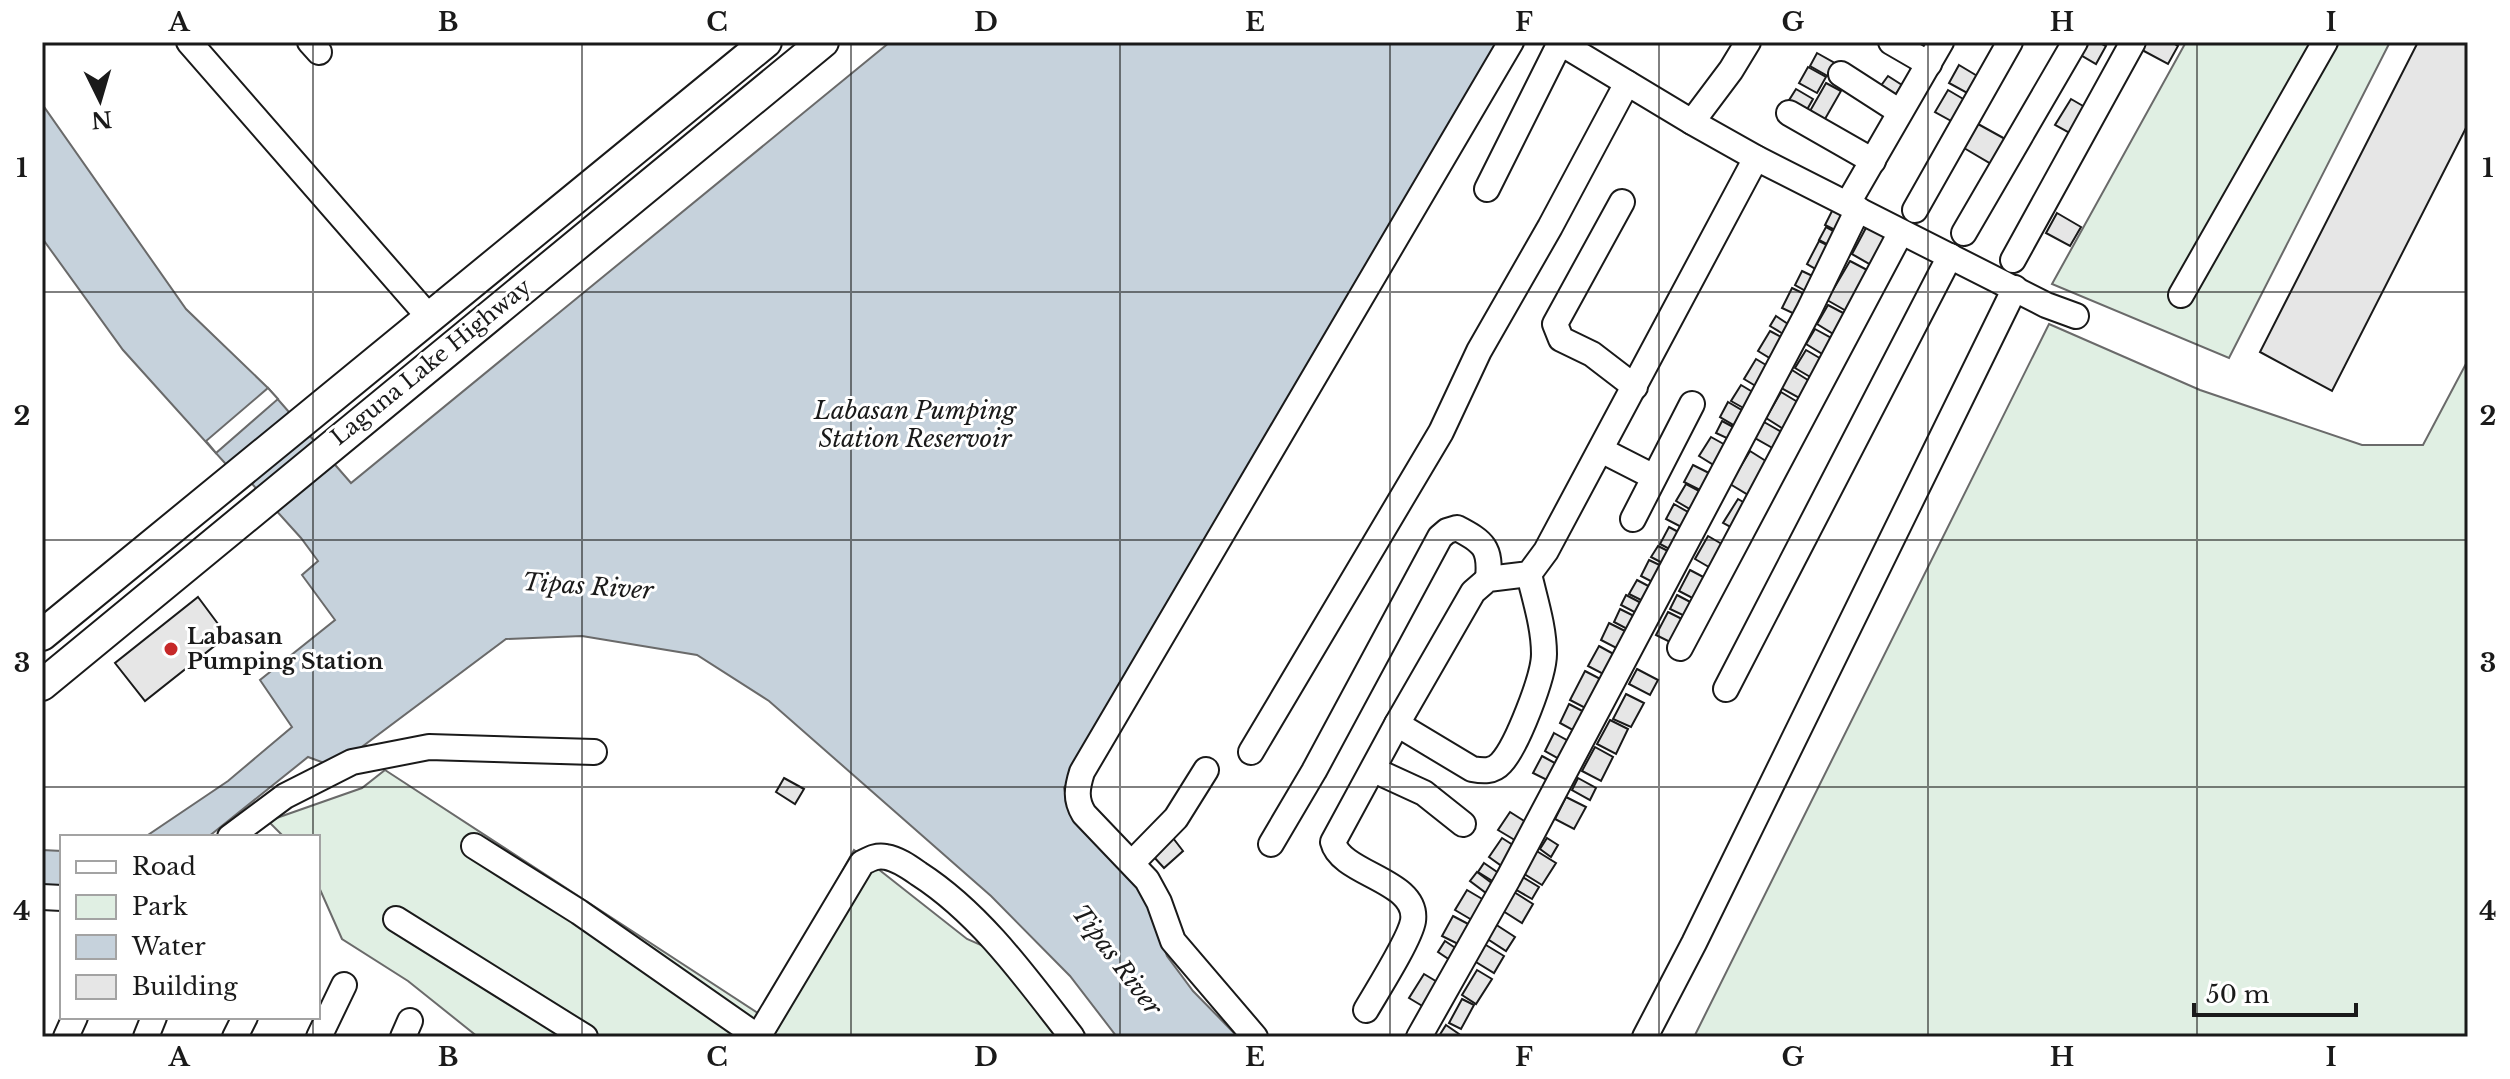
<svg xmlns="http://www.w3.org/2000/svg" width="2510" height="1079" viewBox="0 0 2510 1079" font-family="'Libre Baskerville',serif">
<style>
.green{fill:#e0efe3;stroke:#6a6a6a;stroke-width:2}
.water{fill:#c6d2dc;stroke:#6a6a6a;stroke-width:2}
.pier{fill:#fff;stroke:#6a6a6a;stroke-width:2}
.building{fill:#e6e6e6;stroke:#1a1a1a;stroke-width:2}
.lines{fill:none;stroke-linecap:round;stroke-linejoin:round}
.minor-casing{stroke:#1a1a1a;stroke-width:28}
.major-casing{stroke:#1a1a1a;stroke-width:34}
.minor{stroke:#fff;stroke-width:24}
.major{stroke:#fff;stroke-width:30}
.grid{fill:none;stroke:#1a1a1a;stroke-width:2;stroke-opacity:0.55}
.poi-dot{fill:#c62828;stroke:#fff;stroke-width:3}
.labels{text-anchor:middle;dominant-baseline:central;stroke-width:6;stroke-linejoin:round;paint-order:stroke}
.street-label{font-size:22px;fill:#1a1a1a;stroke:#fff}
.poi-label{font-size:22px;font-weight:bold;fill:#1a1a1a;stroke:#fff;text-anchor:start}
.water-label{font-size:24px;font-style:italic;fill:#1a1a1a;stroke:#fff}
.neatline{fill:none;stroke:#1a1a1a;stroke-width:3}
.grid-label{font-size:26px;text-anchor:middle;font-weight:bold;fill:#1a1a1a}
</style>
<rect width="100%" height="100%" fill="#fff"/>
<g class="green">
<path d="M2186,42H2390L2229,358L2052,284Z"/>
<path d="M2049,324L2200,390L2362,445H2423L2468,360V1037H1694Z"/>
<path d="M385,770L761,1015L854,850L967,939L1024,964L1082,1037H478L408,981L342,939L318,885V837H284L268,821L362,788Z"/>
</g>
<g class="water">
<path d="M890,42H1505L1064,788L1068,807L1147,899L1167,956L1193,991L1238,1037H1117L1070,976L991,896L769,701L697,655L582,636L506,639L335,767L308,757L208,837H145L228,781L292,727L260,680L335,620L302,575L318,561L301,538L245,476L232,471L123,350L42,238V104L186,309L268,388L351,483Z"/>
<path d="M42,850L62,851V889L42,888Z"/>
</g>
<path class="pier" d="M268,388L278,399L216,453L206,441Z"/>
<g class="building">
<path d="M2085,42H2098L2106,46L2096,64L2079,54Z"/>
<path d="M2146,42H2171L2178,46L2168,64L2142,50Z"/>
<path d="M2418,42H2468V124L2332,391L2260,352Z"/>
<path d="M1817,53L1840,66L1833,79L1810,66Z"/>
<path d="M1959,65L1979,77L1969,94L1949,83Z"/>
<path d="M1808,67L1826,77L1817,93L1799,83Z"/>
<path d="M1888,76L1902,85L1894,97L1880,87Z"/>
<path d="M1826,83L1841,91L1821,126L1806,118Z"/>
<path d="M1796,89L1813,99L1804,115L1786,105Z"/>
<path d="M1948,90L1965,100L1953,122L1935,112Z"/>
<path d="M2071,99L2090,110L2075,136L2055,125Z"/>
<path d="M1978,124L2007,140L1993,165L1964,148Z"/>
<path d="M1833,209L1851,218L1843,234L1825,225Z"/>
<path d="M2057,213L2081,227L2070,246L2046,233Z"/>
<path d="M1867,226L1888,238L1873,266L1852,254Z"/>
<path d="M1826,227L1841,235L1834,248L1819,240Z"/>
<path d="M1819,241L1833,248L1821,272L1807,264Z"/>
<path d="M1850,261L1871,272L1848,312L1827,300Z"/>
<path d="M1802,271L1819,279L1811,294L1795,285Z"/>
<path d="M1792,288L1811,297L1801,317L1782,308Z"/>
<path d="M1828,305L1847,315L1835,335L1817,324Z"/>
<path d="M1776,316L1791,326L1785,335L1770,326Z"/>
<path d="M1815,329L1833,339L1824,355L1806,344Z"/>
<path d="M1770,331L1785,339L1773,360L1758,351Z"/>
<path d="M1806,350L1823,360L1812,378L1795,368Z"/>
<path d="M1756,359L1771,368L1759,388L1744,379Z"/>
<path d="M1792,370L1811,382L1801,399L1781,388Z"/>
<path d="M1741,385L1756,394L1747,410L1731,401Z"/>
<path d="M1781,392L1801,404L1785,430L1766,418Z"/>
<path d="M1728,402L1745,412L1737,427L1720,417Z"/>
<path d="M1722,421L1737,429L1731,440L1716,433Z"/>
<path d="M1764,422L1785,434L1776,450L1755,438Z"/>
<path d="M1711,437L1729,447L1717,467L1699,456Z"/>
<path d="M1750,451L1769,463L1750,496L1730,484Z"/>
<path d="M1693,465L1715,476L1706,493L1684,482Z"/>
<path d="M1686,484L1703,493L1693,511L1676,501Z"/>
<path d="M1738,499L1750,506L1736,530L1723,523Z"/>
<path d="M1674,504L1695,516L1687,530L1666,519Z"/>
<path d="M1669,527L1684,535L1675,552L1660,544Z"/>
<path d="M1708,536L1727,547L1714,570L1695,559Z"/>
<path d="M1658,546L1674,554L1668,566L1651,557Z"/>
<path d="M1649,560L1668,569L1660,586L1641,576Z"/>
<path d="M1690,570L1711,581L1700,602L1679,591Z"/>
<path d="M1637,580L1656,590L1649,604L1629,594Z"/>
<path d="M1626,595L1647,606L1642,616L1621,605Z"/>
<path d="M1677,595L1696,605L1689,618L1670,609Z"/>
<path d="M198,597L227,636L145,701L115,663Z"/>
<path d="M1620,609L1638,618L1631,631L1614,622Z"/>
<path d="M1668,612L1686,621L1674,644L1656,635Z"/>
<path d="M1609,623L1633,635L1624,652L1601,640Z"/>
<path d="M1599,646L1619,657L1609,677L1588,666Z"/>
<path d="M1637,669L1658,680L1650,695L1629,684Z"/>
<path d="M1585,671L1608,683L1593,712L1570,700Z"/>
<path d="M1626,694L1644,703L1631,727L1613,719Z"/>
<path d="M1569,704L1590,715L1580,734L1560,723Z"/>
<path d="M1610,720L1628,729L1616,754L1597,744Z"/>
<path d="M1554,733L1572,743L1563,761L1545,751Z"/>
<path d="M1595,747L1613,757L1601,781L1582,771Z"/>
<path d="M1542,756L1562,767L1553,783L1533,773Z"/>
<path d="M784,778L804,789L795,804L776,792Z"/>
<path d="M1578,778L1596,788L1590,800L1572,790Z"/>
<path d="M1566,797L1586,807L1574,829L1555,819Z"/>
<path d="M1510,812L1529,824L1518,842L1498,830Z"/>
<path d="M1173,838L1183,851L1164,868L1153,856Z"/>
<path d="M1502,838L1516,847L1503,867L1489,857Z"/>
<path d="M1547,838L1558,845L1551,857L1540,849Z"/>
<path d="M1535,850L1556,863L1542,885L1521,872Z"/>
<path d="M1484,863L1500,874L1494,882L1478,872Z"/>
<path d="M1477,872L1493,884L1486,893L1470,881Z"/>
<path d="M1521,876L1539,887L1532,899L1513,888Z"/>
<path d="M1467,890L1489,903L1477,923L1455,910Z"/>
<path d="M1514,892L1533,904L1522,923L1503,911Z"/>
<path d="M1453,916L1474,927L1464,947L1442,936Z"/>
<path d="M1495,924L1515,937L1506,951L1486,938Z"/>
<path d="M1445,941L1460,951L1453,962L1438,952Z"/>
<path d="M1481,942L1504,956L1494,973L1471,959Z"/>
<path d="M1477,970L1492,979L1476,1004L1462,995Z"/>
<path d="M1424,974L1444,986L1429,1010L1409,998Z"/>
<path d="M1462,999L1474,1005L1461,1029L1449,1023Z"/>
<path d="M1446,1025L1459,1034L1457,1037L1439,1036Z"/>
</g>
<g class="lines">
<defs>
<g id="minor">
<path d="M189,42L429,317"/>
<path d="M310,42L319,52"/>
<path d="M1559,42L1692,122L1756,158L2046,305L2076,316"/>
<path d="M1891,42L1929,64"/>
<path d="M1841,74L1900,112"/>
<path d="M1789,113L1873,161"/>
<path d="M1692,122L1731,70L1748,42"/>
<path d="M1487,189L1560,43"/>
<path d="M1622,202L1555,324L1561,339L1592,354L1635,387"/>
<path d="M1848,203L1941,42"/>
<path d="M1915,210L2010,42"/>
<path d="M1964,233L2075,42"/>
<path d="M2013,260L2133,42"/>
<path d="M2181,295L2325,42"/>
<path d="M1601,450L1654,477"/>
<path d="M1633,519L1692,404"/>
<path d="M1680,648L1901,232"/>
<path d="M1726,689L1950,256"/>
<path d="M1397,724L1472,769C1483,771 1493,772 1501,763C1517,746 1544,676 1544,654C1544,627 1535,600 1529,574"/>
<path d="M1251,752L1441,432L1479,351L1550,227L1627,83"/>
<path d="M1374,770L1424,793L1463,824"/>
<path d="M230,837L285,796L352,762L429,747L594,752"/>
<path d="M1271,844L1314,771L1440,537L1447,531L1457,528C1484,542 1491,548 1488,579"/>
<path d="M474,846L579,912L758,1037"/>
<path d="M1132,863L1176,818L1206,770"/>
<path d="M42,897L62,898"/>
<path d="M396,919L585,1037"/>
<path d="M1366,1010C1377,991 1410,939 1413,921C1419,880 1341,875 1333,842L1397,724L1473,592L1488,579L1529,574L1546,551L1756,158"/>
<path d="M66,1037L75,1017"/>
<path d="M146,1037L154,1017"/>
<path d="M235,1037L245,1017"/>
<path d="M319,1037L344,985"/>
<path d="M403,1037L410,1021"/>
<path d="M758,1037L862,863C870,859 876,855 886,857C898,859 909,867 919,874C981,914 1027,979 1072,1037"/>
<path d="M1255,1037L1173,941L1159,902L1147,880L1084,814C1075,799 1077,788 1082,772L1511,42"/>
<path d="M1419,1037L1508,879L1809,310L1858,209"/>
<path d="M1645,1037L1694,943L2015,288"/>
</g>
<g id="major">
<path d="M42,635L766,42"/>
<path d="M42,685L823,42"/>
</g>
</defs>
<use href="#minor" class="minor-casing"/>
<use href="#major" class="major-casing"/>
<use href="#minor" class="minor"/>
<use href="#major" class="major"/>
</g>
<path class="grid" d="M313,42V837M582,42V1037M851,42V1037M1120,42V1037M1390,42V1037M1659,42V1037M1928,42V1037M2197,42V1037M42,292H2468M42,540H2468M42,787H2468M313,1017V1037"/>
<circle class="poi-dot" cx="171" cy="649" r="8"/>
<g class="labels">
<g class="street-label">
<text transform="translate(431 362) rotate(-39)">Laguna Lake Highway</text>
</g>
<g class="poi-label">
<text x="187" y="636">Labasan<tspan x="187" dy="25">Pumping Station</tspan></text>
</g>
<g class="water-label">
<text x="915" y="410">Labasan Pumping<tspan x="915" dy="28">Station Reservoir</tspan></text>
<text transform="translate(588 586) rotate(4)">Tipas River</text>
<text transform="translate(1117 960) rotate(53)">Tipas River</text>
</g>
</g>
<rect width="2510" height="1079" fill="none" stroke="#ffffff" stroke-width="88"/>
<rect x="60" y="835" width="260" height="184" fill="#ffffff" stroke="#a3a3a3" stroke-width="2"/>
<rect x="76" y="861" width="40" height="12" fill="#ffffff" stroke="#a3a3a3" stroke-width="2"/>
<text x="132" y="875" font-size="24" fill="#1a1a1a">Road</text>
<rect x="76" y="895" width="40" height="24" fill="#e0efe3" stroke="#a3a3a3" stroke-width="2"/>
<text x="132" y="915" font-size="24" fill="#1a1a1a">Park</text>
<rect x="76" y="935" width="40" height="24" fill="#c6d2dc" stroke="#a3a3a3" stroke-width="2"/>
<text x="132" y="955" font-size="24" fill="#1a1a1a">Water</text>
<rect x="76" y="975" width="40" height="24" fill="#e6e6e6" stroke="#a3a3a3" stroke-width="2"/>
<text x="132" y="995" font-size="24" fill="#1a1a1a">Building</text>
<g transform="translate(100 100) rotate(175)" stroke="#ffffff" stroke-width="6" paint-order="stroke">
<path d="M0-6L14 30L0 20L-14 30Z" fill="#1a1a1a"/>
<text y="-12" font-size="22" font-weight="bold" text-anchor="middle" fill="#1a1a1a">N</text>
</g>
<path d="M2194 1003v12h162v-12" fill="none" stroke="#1a1a1a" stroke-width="4"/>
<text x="2206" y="1003" font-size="24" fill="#1a1a1a" stroke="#ffffff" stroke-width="6" paint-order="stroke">50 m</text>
<rect x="44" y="44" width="2422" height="991" class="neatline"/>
<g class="grid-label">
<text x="179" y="31">A</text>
<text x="448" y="31">B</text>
<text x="717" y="31">C</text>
<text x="986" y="31">D</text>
<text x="1255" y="31">E</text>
<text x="1524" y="31">F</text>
<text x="1793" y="31">G</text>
<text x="2062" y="31">H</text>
<text x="2331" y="31">I</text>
<text x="22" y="177">1</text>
<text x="2488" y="177">1</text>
<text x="22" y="425">2</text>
<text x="2488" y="425">2</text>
<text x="22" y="672">3</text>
<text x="2488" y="672">3</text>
<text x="22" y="920">4</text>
<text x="2488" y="920">4</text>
<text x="179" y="1066">A</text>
<text x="448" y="1066">B</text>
<text x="717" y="1066">C</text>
<text x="986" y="1066">D</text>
<text x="1255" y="1066">E</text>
<text x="1524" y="1066">F</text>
<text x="1793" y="1066">G</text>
<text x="2062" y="1066">H</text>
<text x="2331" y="1066">I</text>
</g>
</svg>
